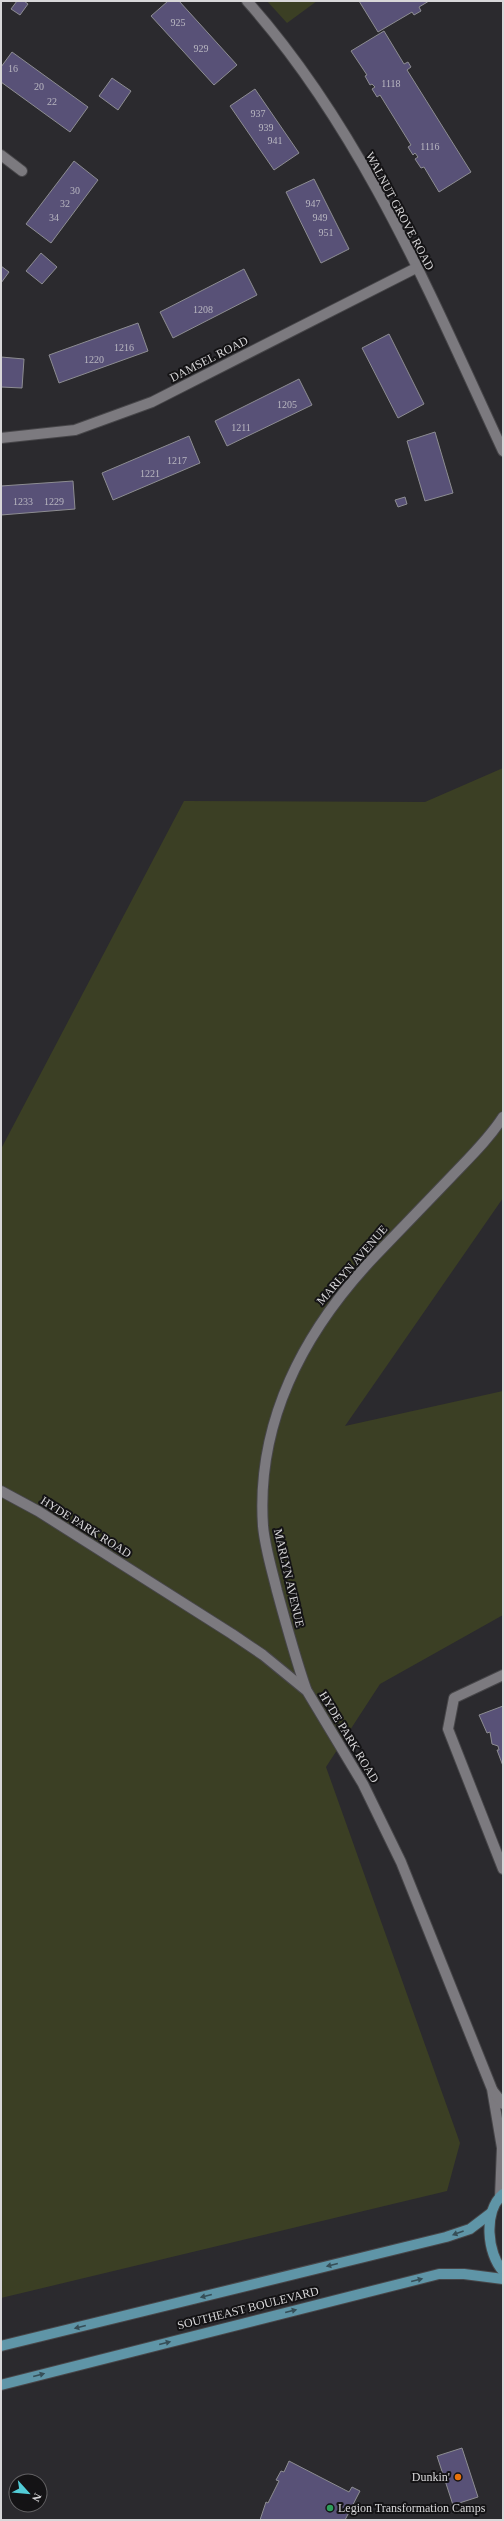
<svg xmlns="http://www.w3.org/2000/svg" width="504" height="2521" viewBox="0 0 504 2521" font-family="'Times New Roman',serif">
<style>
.green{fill:#3b3f24}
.building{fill:#585177;stroke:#8d8d92}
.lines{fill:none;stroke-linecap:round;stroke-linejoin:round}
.minor-casing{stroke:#474649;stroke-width:12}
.major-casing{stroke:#474649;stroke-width:12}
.minor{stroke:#7c7a7f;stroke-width:10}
.major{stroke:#5f95a7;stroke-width:10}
.oneway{fill:#364e57}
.food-dot{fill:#e8710a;stroke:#141315;stroke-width:1.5}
.leisure-dot{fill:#2e9e5b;stroke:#141315;stroke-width:1.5}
.labels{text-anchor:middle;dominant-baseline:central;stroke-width:4;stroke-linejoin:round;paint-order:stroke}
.number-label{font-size:10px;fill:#b8b6c0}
.street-label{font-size:12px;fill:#d8d7d9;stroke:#141315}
.poi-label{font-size:12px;fill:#d8d7d9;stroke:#141315;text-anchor:end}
</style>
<rect width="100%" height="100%" fill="#2b2a2e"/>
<g class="green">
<path d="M267,1H317L287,23Z"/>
<path d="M503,768V1198L345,1426L503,1391V1615L380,1684L326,1767L460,2143L447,2191L1,2298V1149L184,801L425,802Z"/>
</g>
<g class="building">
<path d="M17,1H24L28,4L20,15L11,9Z"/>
<path d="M168,1H179L237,65L214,85L151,16Z"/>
<path d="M359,1H429L419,7L421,11L414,15L412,12L378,32Z"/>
<path d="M384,31L404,64L408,62L411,67L407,70L471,172L439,192L424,167L421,168L415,159L418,157L415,153L413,155L408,147L411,145L380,95L377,97L372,89L375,87L372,84L370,85L365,76L367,75L351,51Z"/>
<path d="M12,52L88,107L70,132L1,82V67Z"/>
<path d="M112,78L131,91L118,110L99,96Z"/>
<path d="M255,89L299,153L274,170L230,106Z"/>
<path d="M74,161L98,180L51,243L26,224Z"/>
<path d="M314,179L349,249L321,263L286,192Z"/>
<path d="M41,253L57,267L42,284L26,271Z"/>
<path d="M1,266L9,272L1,283Z"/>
<path d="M244,269L257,295L173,338L160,312Z"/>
<path d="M138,323L148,351L59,383L49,355Z"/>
<path d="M389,334L424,404L398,418L362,348Z"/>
<path d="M1,357L24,359L22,388L1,387Z"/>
<path d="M299,379L312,405L227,446L215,421Z"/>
<path d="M435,432L453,493L425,501L407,441Z"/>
<path d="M189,436L200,463L113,500L102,473Z"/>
<path d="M73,481L75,509L1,515V486Z"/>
<path d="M405,497L407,504L398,507L395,500Z"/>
<path d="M503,1706V1766L497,1750H499L498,1746L492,1744L490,1732L487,1733L479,1715Z"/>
<path d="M462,2448L478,2497L453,2505L437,2456Z"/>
<path d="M289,2461L349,2492L352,2487L360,2491L345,2520H260L266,2502L268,2503L279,2481L276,2480L281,2471L284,2472Z"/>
</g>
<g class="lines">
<defs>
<g id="minor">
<path d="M247,1C362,130 431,296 503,451"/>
<path d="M1,155L22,171"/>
<path d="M1,438L75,430L152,402L416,268"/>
<path d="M1,1491L38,1511L232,1634L263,1655L307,1691L363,1784L401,1862L492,2089L502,2148L500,2197"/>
<path d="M503,1675L454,1698L448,1729L503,1869"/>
<path d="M306,1689C295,1657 286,1624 277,1591C272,1570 265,1548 263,1526C256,1421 305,1330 375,1256C400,1230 426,1203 451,1177C469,1158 489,1139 503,1117"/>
<path d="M493,2091L503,2104"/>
</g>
<g id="major">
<path d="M503,2194C483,2211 487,2254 503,2271"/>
<path d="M1,2346L446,2237L470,2229L491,2213"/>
<path d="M1,2385L439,2274H464L503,2279"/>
</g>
</defs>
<use href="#minor" class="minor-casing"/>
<use href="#major" class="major-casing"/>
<use href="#minor" class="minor"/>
<use href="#major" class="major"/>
</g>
<defs><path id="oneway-solid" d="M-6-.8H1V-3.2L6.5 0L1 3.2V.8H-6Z"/></defs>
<g class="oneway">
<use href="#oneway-solid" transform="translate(458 2233) rotate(160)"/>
<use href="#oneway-solid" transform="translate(332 2265) rotate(166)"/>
<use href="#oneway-solid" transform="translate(417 2280) rotate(-14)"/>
<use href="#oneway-solid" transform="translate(206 2296) rotate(166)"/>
<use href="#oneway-solid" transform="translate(291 2311) rotate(-14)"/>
<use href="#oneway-solid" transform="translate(80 2327) rotate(166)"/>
<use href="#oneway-solid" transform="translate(165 2343) rotate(-14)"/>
<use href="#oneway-solid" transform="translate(39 2375) rotate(-15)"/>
</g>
<circle class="food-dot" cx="458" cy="2477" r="4"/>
<circle class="leisure-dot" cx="330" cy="2508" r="4"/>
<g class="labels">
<g class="number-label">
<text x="178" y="22">925</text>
<text x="201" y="48">929</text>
<text x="13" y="68">16</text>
<text x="391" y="83">1118</text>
<text x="39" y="86">20</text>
<text x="52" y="101">22</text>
<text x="258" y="113">937</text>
<text x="266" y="127">939</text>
<text x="275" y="140">941</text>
<text x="430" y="146">1116</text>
<text x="75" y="190">30</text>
<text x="65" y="203">32</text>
<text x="313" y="203">947</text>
<text x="54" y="217">34</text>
<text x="320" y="217">949</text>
<text x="326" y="232">951</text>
<text x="203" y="309">1208</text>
<text x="124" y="347">1216</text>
<text x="94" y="359">1220</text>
<text x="287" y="404">1205</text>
<text x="241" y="427">1211</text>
<text x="177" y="460">1217</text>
<text x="150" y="473">1221</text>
<text x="23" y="501">1233</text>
<text x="54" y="501">1229</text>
</g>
<g class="street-label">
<text transform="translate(400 211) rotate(62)">WALNUT GROVE ROAD</text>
<text transform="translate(209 359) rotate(-27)">DAMSEL ROAD</text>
<text transform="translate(352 1265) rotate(-49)">MARLYN AVENUE</text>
<text transform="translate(86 1527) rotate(32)">HYDE PARK ROAD</text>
<text transform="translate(289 1578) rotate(77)">MARLYN AVENUE</text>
<text transform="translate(349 1737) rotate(59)">HYDE PARK ROAD</text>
<text transform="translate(248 2308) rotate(-14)">SOUTHEAST BOULEVARD</text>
</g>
<g class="poi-label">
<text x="450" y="2477">Dunkin'</text>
<text x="338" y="2508" text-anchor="start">Legion Transformation Camps</text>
</g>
</g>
<rect width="504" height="2521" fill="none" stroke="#d8d7d9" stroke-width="4"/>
<g transform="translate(28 2493) rotate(117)"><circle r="19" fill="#141315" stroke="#626163"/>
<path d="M0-3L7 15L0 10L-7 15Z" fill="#52ccd6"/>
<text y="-6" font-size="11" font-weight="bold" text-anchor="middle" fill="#d8d7d9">N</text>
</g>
</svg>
